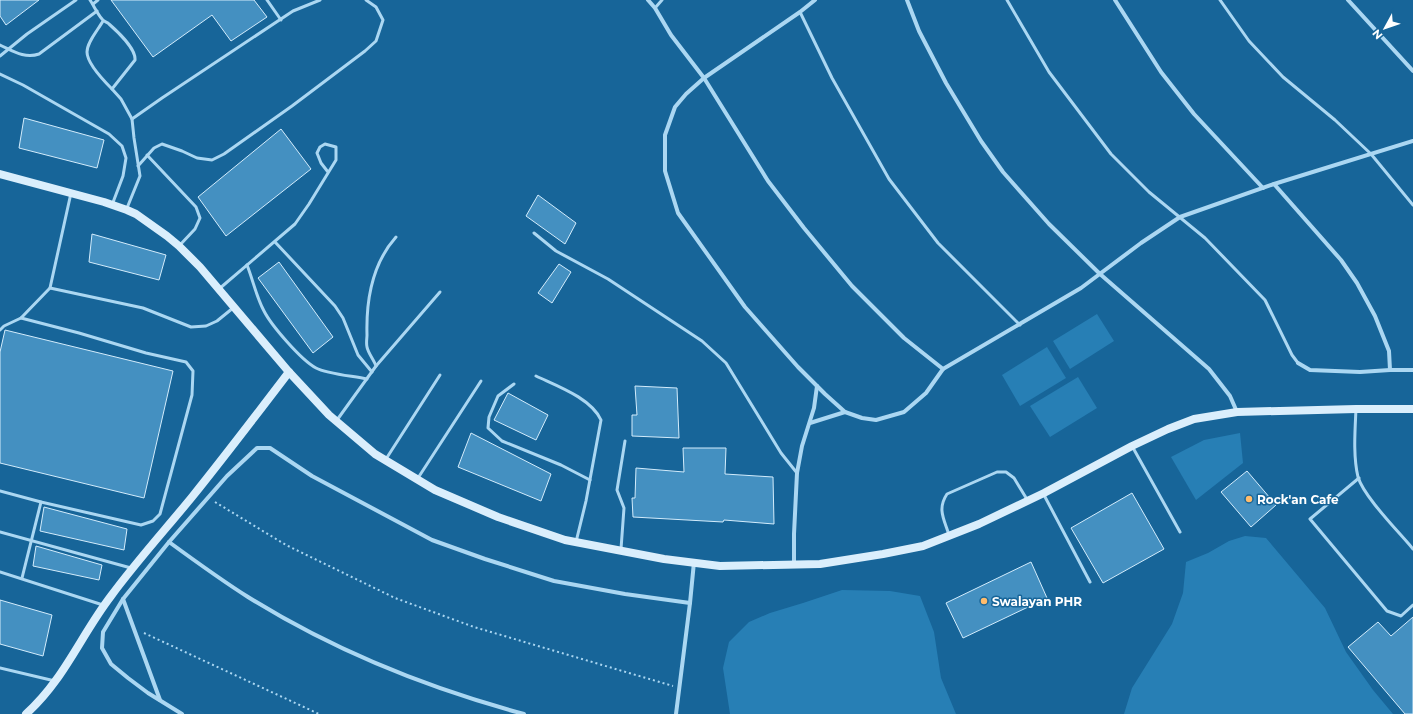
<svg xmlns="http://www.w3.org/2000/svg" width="1413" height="714" viewBox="0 0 1413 714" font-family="Montserrat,sans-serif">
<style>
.green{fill:#277fb5}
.building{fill:#4490c1;stroke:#d3ecfc}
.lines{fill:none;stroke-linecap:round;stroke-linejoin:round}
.path{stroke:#abd7f2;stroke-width:2;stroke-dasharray:2 3;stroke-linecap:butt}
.lane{stroke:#abd7f2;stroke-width:3}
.street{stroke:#abd7f2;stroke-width:4}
.secondary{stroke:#daeefc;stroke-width:8}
.poi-dot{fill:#ffbc6c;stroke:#176599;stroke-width:1.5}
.labels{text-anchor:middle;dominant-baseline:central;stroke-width:3;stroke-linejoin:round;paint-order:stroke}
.poi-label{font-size:12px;font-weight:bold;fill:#fff;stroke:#176599;text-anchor:start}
</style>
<rect width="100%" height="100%" fill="#176599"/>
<g class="green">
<path d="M1097,314L1114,341L1070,369L1053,341Z"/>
<path d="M1047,347L1066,378L1020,406L1002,375Z"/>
<path d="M1078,377L1097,408L1050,437L1030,406Z"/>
<path d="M1240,433L1243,463L1196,500L1171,457L1204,440Z"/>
<path d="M1245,536L1266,538L1325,608L1346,652L1373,690L1393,714H1124L1132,688L1172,624L1183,593L1186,562L1208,553L1229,541Z"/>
<path d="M842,590L890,591L920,596L934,632L941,678L956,714H730L723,668L729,642L749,622L770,613L803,603Z"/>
</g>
<g class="building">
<path d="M0,0H39L6,25L0,16Z"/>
<path d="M111,0H254L267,17L231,41L212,15L153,57Z"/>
<path d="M24,118L104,140L97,168L19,148Z"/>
<path d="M281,129L311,169L226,236L198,197Z"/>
<path d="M538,195L576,223L565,244L526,216Z"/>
<path d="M92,234L166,255L159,280L89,262Z"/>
<path d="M279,262L333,337L313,353L258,278Z"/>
<path d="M559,264L571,272L552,303L538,293Z"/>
<path d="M5,330L173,371L144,498L0,463V352Z"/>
<path d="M635,386L677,388L679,438L632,436V415H637Z"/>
<path d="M508,393L548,415L536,440L494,420Z"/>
<path d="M471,433L551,474L541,501L458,467Z"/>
<path d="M683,448H726L725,474L773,477L774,524L724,520L723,522L633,517L632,498H635L636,468L684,472Z"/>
<path d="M1247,471L1276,505L1251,527L1221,492Z"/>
<path d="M1132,493L1164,549L1103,583L1071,528Z"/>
<path d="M44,507L127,529L124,550L40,531Z"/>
<path d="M36,546L102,565L99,580L33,566Z"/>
<path d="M1031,562L1047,598L963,638L946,603Z"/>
<path d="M0,600L52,615L43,656L0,644Z"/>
<path d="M1413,617V714H1405L1348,647L1378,622L1391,636Z"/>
</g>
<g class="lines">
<g class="path">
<path d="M215,502L286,545L395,598L474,627L673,686"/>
<path d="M144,633L319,714"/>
</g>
<g class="lane">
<path d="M90,0C94,6 97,13 102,19C104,22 107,22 109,24C117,31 136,49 135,60L112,89L121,99L132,119L134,138L140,176L127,208"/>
<path d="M267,0L281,20"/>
<path d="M1007,0L1049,72L1111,154L1149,192L1205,238L1265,300L1292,355L1298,363"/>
<path d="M1220,0L1249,41L1283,77L1335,120L1371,154L1413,205"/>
<path d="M93,4L98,0"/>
<path d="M655,8L662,0"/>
<path d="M800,12L832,78L889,179L938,243L1020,325"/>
<path d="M103,21C98,30 87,42 87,52C87,63 105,82 112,89"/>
<path d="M0,45C13,51 25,59 39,54L97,11"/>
<path d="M0,56L27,34L76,0"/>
<path d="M0,74L23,85L109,134L122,146L126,158L123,176L112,205"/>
<path d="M132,119L162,98L293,11L320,0"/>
<path d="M147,155L196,207L200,218L195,229L179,246"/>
<path d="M138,166L154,148L162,144L182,151L197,158L212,160L224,154L292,106L365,51L376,41L383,20L376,7L366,0"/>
<path d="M534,233L556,251L608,279L702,341L726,363L781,453L797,473"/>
<path d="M275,242L335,306L343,318L358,355L372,372"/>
<path d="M247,265C253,280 256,296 264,311C271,325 301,360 316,368C327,374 353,376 367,379"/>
<path d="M50,288L143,308L191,327L206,326L217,321L233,308"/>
<path d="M219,289L295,224L309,204L336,160V147L325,144L320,147L317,153L321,163L328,172"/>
<path d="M0,330L4,326L21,318L50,288L71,193"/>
<path d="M376,366C374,360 368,353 367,347C366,343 367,338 367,335C366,300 372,264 396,237"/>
<path d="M536,376C557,386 591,398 601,420L586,501L576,542"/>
<path d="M514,384L498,396L489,417L488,428L502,441L561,465L590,480"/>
<path d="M1356,409C1355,431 1353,456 1358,477C1364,497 1399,532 1413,549"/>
<path d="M337,420L376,366L440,292"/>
<path d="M1132,446L1180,532"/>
<path d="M386,459L440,375"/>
<path d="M418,478L481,381"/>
<path d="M1359,478L1310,519L1387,611L1401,616L1413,605"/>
<path d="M0,491L41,502L141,525L153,521L160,514L192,395L193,371L186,362L146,353L79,333L21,318"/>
<path d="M1044,495L1090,582"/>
<path d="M0,532L131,568"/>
<path d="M949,535C944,519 937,509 947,494L997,472H1006L1014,478L1028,501"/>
<path d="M621,549L624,508L617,490L625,441"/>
<path d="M0,572L103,605"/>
<path d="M22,578L41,502"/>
<path d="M0,668L55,681"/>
</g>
<g class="street">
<path d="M648,0L655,8L671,35L704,78L768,181L804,228L852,286L904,338L943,369"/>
<path d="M815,0L800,12L704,78L686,94L675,107L665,135V171L678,213L745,307L798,367L825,394L845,412L862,418L876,420L904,412L926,393L943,369L1081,288L1141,243L1180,217L1274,184L1413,141"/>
<path d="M907,0L919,31L946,83L981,141L1003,172L1049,224L1100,274L1209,369L1230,396L1237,412"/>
<path d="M1115,0L1161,72L1194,114L1263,188"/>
<path d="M1348,0L1413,71"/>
<path d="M1274,184L1341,260L1357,283L1375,316L1389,351L1390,370"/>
<path d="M1298,363L1310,370L1360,372L1390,370H1413"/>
<path d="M810,423L845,412"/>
<path d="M169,542C195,561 221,580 248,597C333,650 427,688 524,714"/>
<path d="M794,564V534L797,473L802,446L814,408L817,386"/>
<path d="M123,599L160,700"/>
<path d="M182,714L148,693L128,678L111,664L102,648L103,632L123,599L169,542L227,476L257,448H270L312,476L432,540L485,559L554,581L625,594L690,603"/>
<path d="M676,714L690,603L694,562"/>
</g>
<g class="secondary">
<path d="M0,174L104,202L127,210L136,214L167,236L179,246L200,267L289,372L329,415L375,454L435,490L498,517L565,540L664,559L720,566L820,564L883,554L923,546L979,524L1044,493L1132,446L1168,429L1194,419L1237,412L1356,409H1413"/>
<path d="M26,714C64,680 81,635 111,596C136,562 165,530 192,497C225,456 257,414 289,372"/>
</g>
</g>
<g class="poi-dot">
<circle cx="1249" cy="499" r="4"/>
<circle cx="984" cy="601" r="4"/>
</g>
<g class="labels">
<g class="poi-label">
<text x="1257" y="499">Rock'an Cafe</text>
<text x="992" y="601">Swalayan PHR</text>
</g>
</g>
<g transform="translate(1385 28) rotate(230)" stroke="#176599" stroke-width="3" paint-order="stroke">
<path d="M0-3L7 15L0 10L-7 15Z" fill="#ffffff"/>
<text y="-6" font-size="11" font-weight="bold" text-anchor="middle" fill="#ffffff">N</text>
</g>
</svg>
